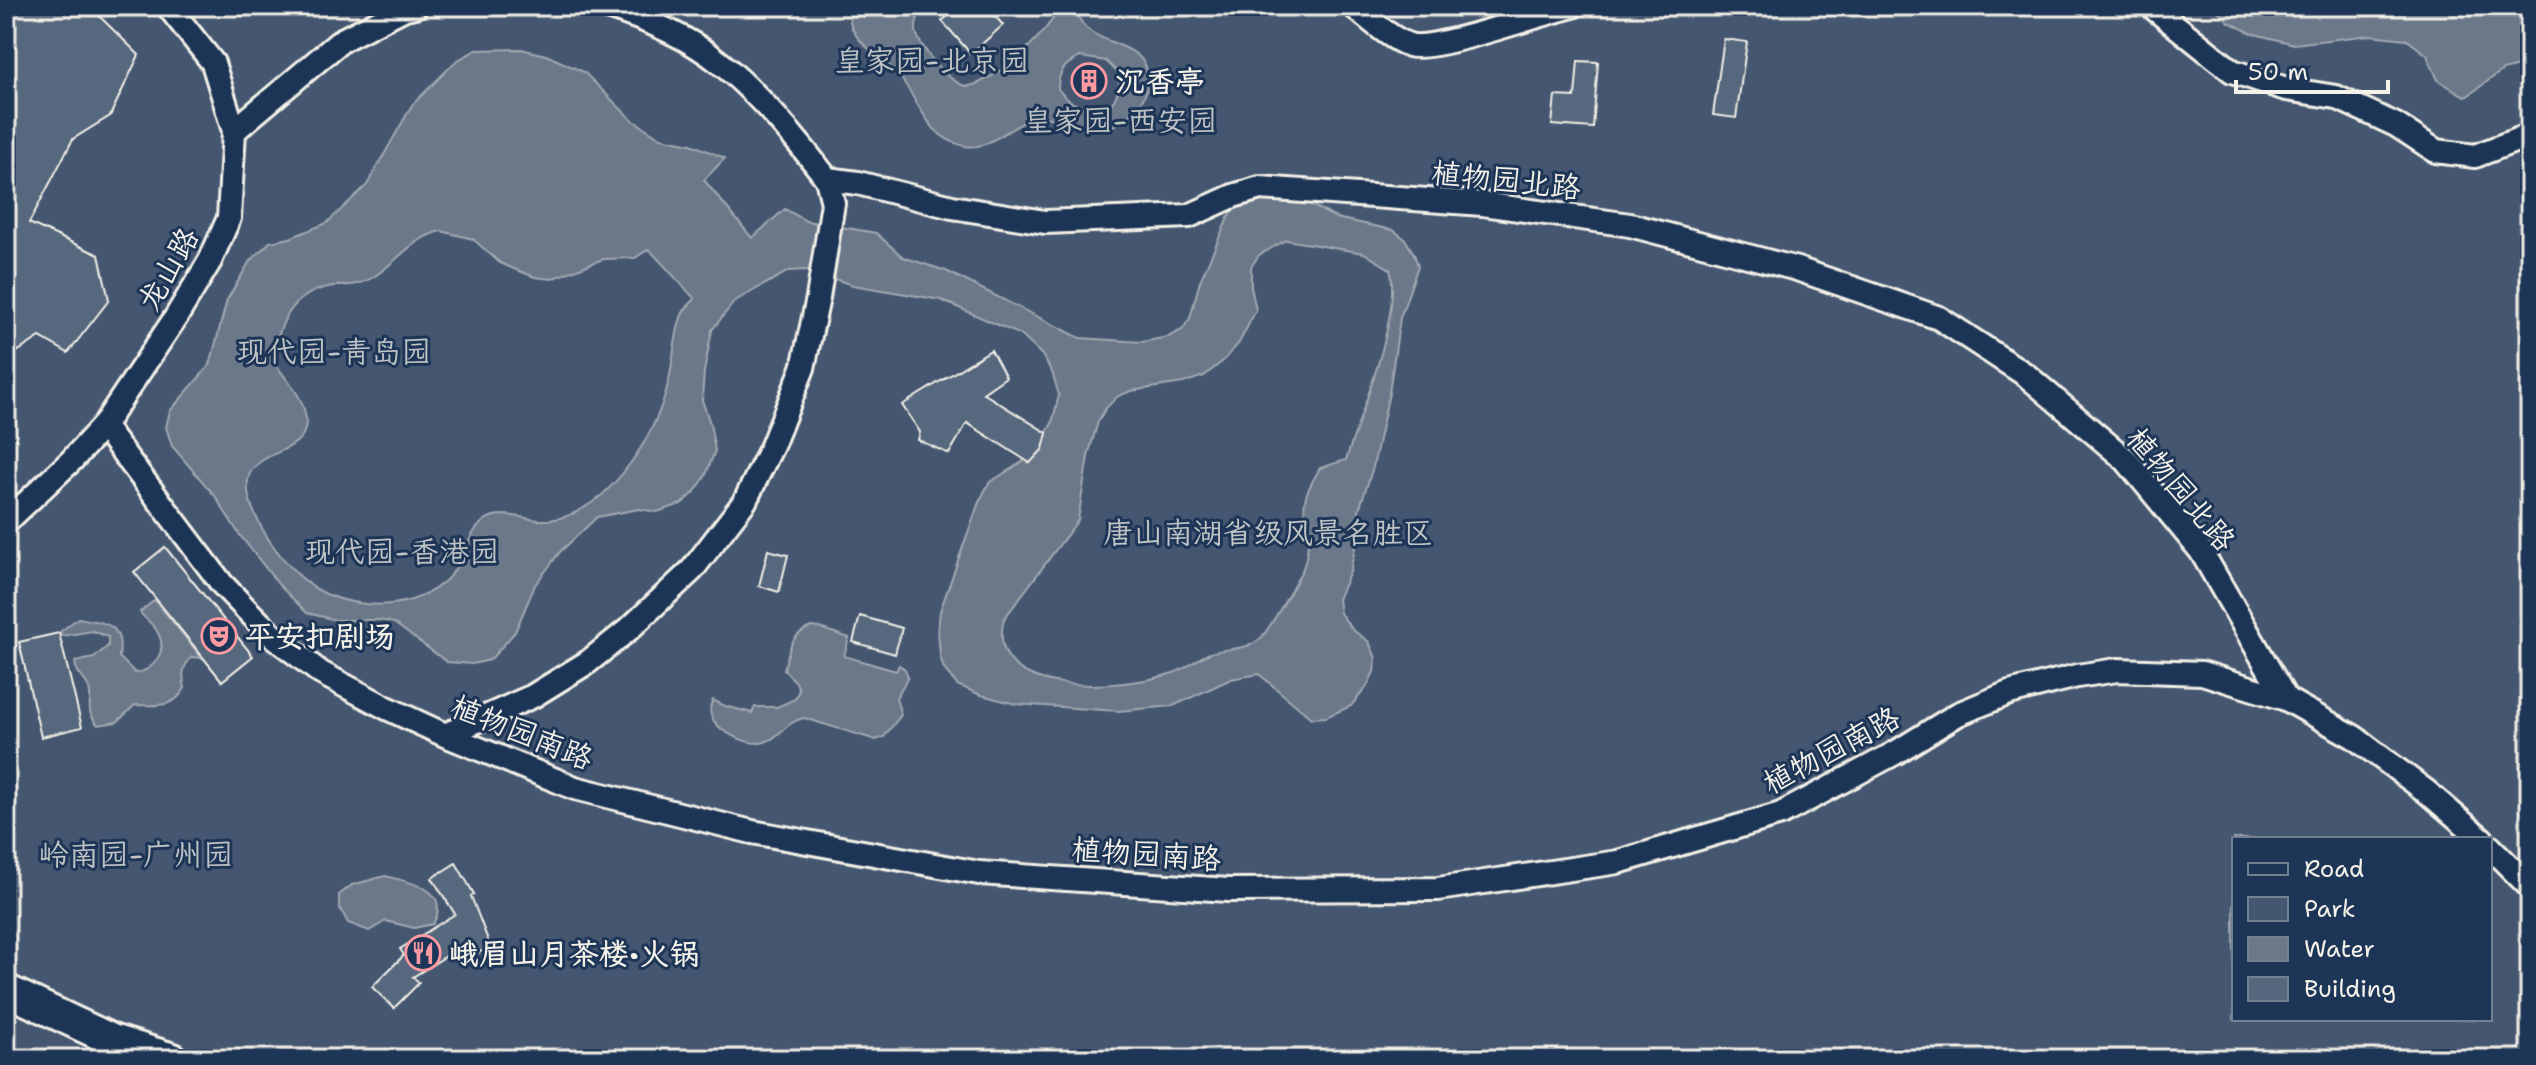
<svg xmlns="http://www.w3.org/2000/svg" width="2536" height="1065" viewBox="0 0 2536 1065" font-family="'Shantell Sans','LXGW WenKai TC',sans-serif">
<style>
.green{fill:#445771;stroke:#9ca4ac;stroke-width:2;fill-rule:evenodd}
.water{fill:#6a788a;stroke:#a1a8b0;stroke-width:2;fill-rule:evenodd}
.building{fill:#56677d;stroke:#f4f1e8;stroke-width:2}
.lines{fill:none;stroke-linecap:round;stroke-linejoin:round}
.street-casing{stroke:#f4f1e8;stroke-width:28}
.secondary-casing{stroke:#f4f1e8;stroke-width:36}
.street{stroke:#1d3557;stroke-width:22}
.secondary{stroke:#1d3557;stroke-width:30}
.labels{text-anchor:middle;dominant-baseline:central;stroke-width:6;stroke-linejoin:round;paint-order:stroke}
.park-label{font-size:30px;fill:#bfc3c4;stroke:#1d3557}
.poi-label{font-size:30px;font-weight:bold;fill:#f4f1e8;stroke:#1d3557;text-anchor:start}
.street-label{font-size:30px;fill:#f4f1e8;stroke:#1d3557}
</style>
<rect width="100%" height="100%" fill="#2a4060"/>
<filter id="ink" filterUnits="userSpaceOnUse"><feTurbulence type="fractalNoise" baseFrequency=".0125" numOctaves="2"/><feDisplacementMap in="SourceGraphic" scale="16" xChannelSelector="R" yChannelSelector="G"/><feConvolveMatrix kernelMatrix="1 2 1 2 8 2 1 2 1" color-interpolation-filters="sRGB"/></filter>
<g filter="url(#ink)">
<path class="green" d="M6,6H2530V1059H6ZM2234,839H2490V1019H2234Z"/>
<g class="water">
<path d="M852,6H922C920,13 915,21 916,30C917,46 952,87 968,86C991,85 1056,28 1058,6H1074C1078,16 1081,25 1090,31C1109,46 1148,46 1148,78C1149,92 1140,107 1130,115C1085,152 1069,109 1032,119C1011,125 988,151 965,146C927,138 921,104 900,77C884,57 839,37 852,6ZM1080,57L1106,61L1119,74C1122,121 1081,118 1058,89C1058,71 1065,64 1080,57Z"/>
<path d="M2213,6H2530V63L2503,70L2466,97L2438,80L2427,55L2406,39L2370,35L2294,44L2251,33L2229,22Z"/>
<path d="M521,49L546,55L584,72L631,119L661,138L691,144L725,158L704,180L752,238L785,209L806,221L876,233L903,257L946,271L1080,338L1142,342L1168,337L1182,330L1190,318L1200,281L1228,218L1239,201L1265,190L1304,201L1336,218L1393,230L1405,239L1414,254L1418,266L1400,318L1389,393L1373,467L1359,510L1358,533L1350,572L1338,599L1340,613L1353,630L1369,642L1376,658L1374,672L1366,688L1351,706L1326,717L1311,718L1259,674L1231,679L1173,706L1118,711L1016,704L981,695L957,685L944,669L940,656L938,630L940,611L979,502L989,483L1028,458L1041,444L1052,423L1059,395L1052,372L1042,355L1021,335L941,300L853,285L806,270L789,271L735,301L712,330L704,372L702,400L710,423L715,451L705,477L694,493L681,504L657,512L639,509L597,517L560,552L535,585L515,632L490,660L472,664L447,662L394,623L380,620H336L307,613L279,585L239,534L215,496L172,446L166,427L170,411L210,365L227,300L250,261L270,242L290,238L327,223L367,185L412,105L456,61L476,50ZM441,231L473,239L500,263L514,269L535,277L551,279L603,259L635,258L649,249L695,299C691,303 685,308 683,313C675,327 673,366 668,384C662,410 648,439 632,461C611,491 578,522 539,520C522,519 500,509 485,520C465,535 464,564 446,580C414,610 365,610 326,594C301,583 276,553 263,530C206,429 326,475 303,406C298,389 282,376 274,361C277,326 290,295 328,287C343,284 357,287 370,279C396,264 411,238 441,231ZM1286,240L1364,253L1390,269C1402,315 1361,412 1346,460L1320,468C1315,477 1309,486 1306,496C1301,510 1309,529 1308,544C1307,552 1306,562 1303,568C1296,583 1271,626 1262,637C1247,652 1227,647 1210,653C1197,658 1187,669 1173,673C1127,689 982,702 1004,619L1078,520L1088,456L1098,422L1105,409L1118,396L1131,391L1183,383L1204,376L1223,361L1239,343L1256,310L1251,287V267L1259,255Z"/>
<path d="M155,600L202,658L192,657C182,667 182,674 185,688C174,709 156,705 135,705L117,722L98,725C82,706 95,703 88,686C83,676 76,674 75,662L94,658L108,646V637L93,631L62,636L60,632L78,618C106,623 124,623 119,657L135,673C154,671 168,651 158,633C154,624 145,620 140,612Z"/>
<path d="M811,627L820,628L849,638L844,656L896,671L899,665L905,669L908,677L896,698L901,715L884,737L876,740L804,718C786,721 778,741 760,743C741,744 699,724 713,700L725,706L752,713L755,707H777L795,699L799,690L796,682L784,670C789,650 790,635 811,627Z"/>
<path d="M385,876C408,882 453,888 433,924L414,928L386,921L369,931L348,923L339,906V895L352,885Z"/>
</g>
<g class="building">
<path d="M6,6H89L139,55L110,116L73,139L29,223L99,255L109,300L68,353L40,337L6,359Z"/>
<path d="M959,6H986L1003,25L971,54L942,21Z"/>
<path d="M1724,39L1747,42L1736,118L1713,115Z"/>
<path d="M1578,61L1598,62L1593,128L1552,125L1555,96L1575,97Z"/>
<path d="M1093,70L1101,79L1097,91L1086,95L1077,84L1081,74Z"/>
<path d="M991,350L1006,377L983,393L1047,433L1043,449L1030,463L967,423L949,454L918,440L920,432L902,405Z"/>
<path d="M165,547L253,656L222,681L134,572Z"/>
<path d="M768,550L788,555L779,592L759,586Z"/>
<path d="M860,616L902,628L895,654L853,642Z"/>
<path d="M59,633L82,727L41,737L19,642Z"/>
<path d="M456,863L474,894L471,896L491,948L457,960L454,951L413,977L419,983L394,1008L372,987L404,955L400,949L455,914L432,878Z"/>
</g>
<g class="lines">
<defs>
<g id="street">
<path d="M604,6C643,18 687,36 719,62C757,92 798,141 827,179L858,183L952,207L1045,222L1189,216L1233,196L1260,188L1483,204L1630,225L1797,269L1939,318L2026,375L2126,460L2201,551L2286,699"/>
<path d="M1353,6C1370,19 1389,38 1409,45C1432,53 1542,13 1573,6"/>
<path d="M2151,6L2232,71L2286,89L2336,97L2396,125L2436,151L2475,156L2530,135"/>
<path d="M234,131L342,40L405,8L416,6"/>
<path d="M103,426L222,584L246,609L274,637L321,673L387,708L445,735L575,788L752,832L979,873L1228,890L1438,889L1618,862L1781,814L1895,753L1958,714L2009,693L2077,676L2117,670L2202,673L2286,699L2354,737L2427,792L2482,839"/>
<path d="M6,522L72,460L103,426L176,317L210,261L229,218L234,131L213,63L168,6"/>
<path d="M445,735L533,696L588,662L628,630L692,570L745,501L772,446L803,368L818,298L833,203L827,179"/>
<path d="M2490,847L2530,887"/>
</g>
<path id="secondary" d="M6,990L112,1040L173,1059"/>
</defs>
<use href="#street" class="street-casing"/>
<use href="#secondary" class="secondary-casing"/>
<use href="#street" class="street"/>
<use href="#secondary" class="secondary"/>
</g>
</g>
<defs>
<symbol id="building-ring" viewBox="-11 -11 22 22"><circle r="9.5" fill="#1d3557" stroke="#ff9aa2" stroke-width="1.5"/><path d="M-4-6H4V6H1V3H-1V6H-4ZM-2.5-4.3h1.7v1.8h-1.7ZM.8-4.3h1.7v1.8H.8ZM-2.5-1h1.7V.8h-1.7ZM.8-1h1.7V.8H.8Z" fill="#ff9aa2"/></symbol>
<symbol id="theatre-ring" viewBox="-11 -11 22 22"><circle r="9.5" fill="#1d3557" stroke="#ff9aa2" stroke-width="1.5"/><path d="M-5-5.5Q0-4 5-5.5V0Q5 5 0 6Q-5 5-5 0ZM-3.3-2.5H-1v1.5H-3.3ZM1-2.5H3.3v1.5H1ZM-2.8 1Q0 5.5 2.8 1Z" fill="#ff9aa2"/></symbol>
<symbol id="restaurant-ring" viewBox="-11 -11 22 22"><circle r="9.5" fill="#1d3557" stroke="#ff9aa2" stroke-width="1.5"/><path d="M-5-6h1v4h1v-4h1v4h1v-4h1v5L-1.5 .5V6h-2V.5L-5-1ZM5-6V6H3V1.5H1.5Q1.5-4 5-6Z" fill="#ff9aa2"/></symbol>
</defs>
<g fill-rule="evenodd">
<use href="#building-ring" x="1069" y="61" width="40" height="40"/>
<use href="#theatre-ring" x="199" y="616" width="40" height="40"/>
<use href="#restaurant-ring" x="403" y="933" width="40" height="40"/>
</g>
<g class="labels">
<g class="park-label">
<text x="932" y="60">皇家园-北京园</text>
<text x="1120" y="120">皇家园-西安园</text>
<text x="334" y="351">现代园-青岛园</text>
<text x="1268" y="532">唐山南湖省级风景名胜区</text>
<text x="402" y="551">现代园-香港园</text>
<text x="136" y="854">岭南园-广州园</text>
</g>
<g class="poi-label">
<text x="1115" y="81">沉香亭</text>
<text x="245" y="636">平安扣剧场</text>
<text x="449" y="953">峨眉山月茶楼·火锅</text>
</g>
<g class="street-label">
<text transform="translate(1506 180) rotate(6)">植物园北路</text>
<text transform="translate(168 269) rotate(-60)">龙山路</text>
<text transform="translate(2181 489) rotate(50)">植物园北路</text>
<text transform="translate(522 732) rotate(22)">植物园南路</text>
<text transform="translate(1831 750) rotate(-28)">植物园南路</text>
<text transform="translate(1146 854) rotate(4)">植物园南路</text>
</g>
</g>
<rect width="2536" height="1065" fill="none" stroke="#1d3557" stroke-width="32"/>
<rect x="16" y="16" width="2504" height="1033" fill="none" stroke="#f4f1e8" stroke-width="3" filter="url(#ink)"/>
<rect x="2232" y="837" width="260" height="184" fill="#1d3557" stroke="#738091" stroke-width="2"/>
<rect x="2248" y="863" width="40" height="12" fill="#1d3557" stroke="#738091" stroke-width="2"/>
<text x="2304" y="877" font-size="24" fill="#f4f1e8">Road</text>
<rect x="2248" y="897" width="40" height="24" fill="#445771" stroke="#738091" stroke-width="2"/>
<text x="2304" y="917" font-size="24" fill="#f4f1e8">Park</text>
<rect x="2248" y="937" width="40" height="24" fill="#6a788a" stroke="#738091" stroke-width="2"/>
<text x="2304" y="957" font-size="24" fill="#f4f1e8">Water</text>
<rect x="2248" y="977" width="40" height="24" fill="#56677d" stroke="#738091" stroke-width="2"/>
<text x="2304" y="997" font-size="24" fill="#f4f1e8">Building</text>
<path d="M2236 80v12h152v-12" fill="none" stroke="#f4f1e8" stroke-width="4"/>
<text x="2248" y="80" font-size="24" fill="#f4f1e8" stroke="#1d3557" stroke-width="6" paint-order="stroke">50 m</text>
</svg>
